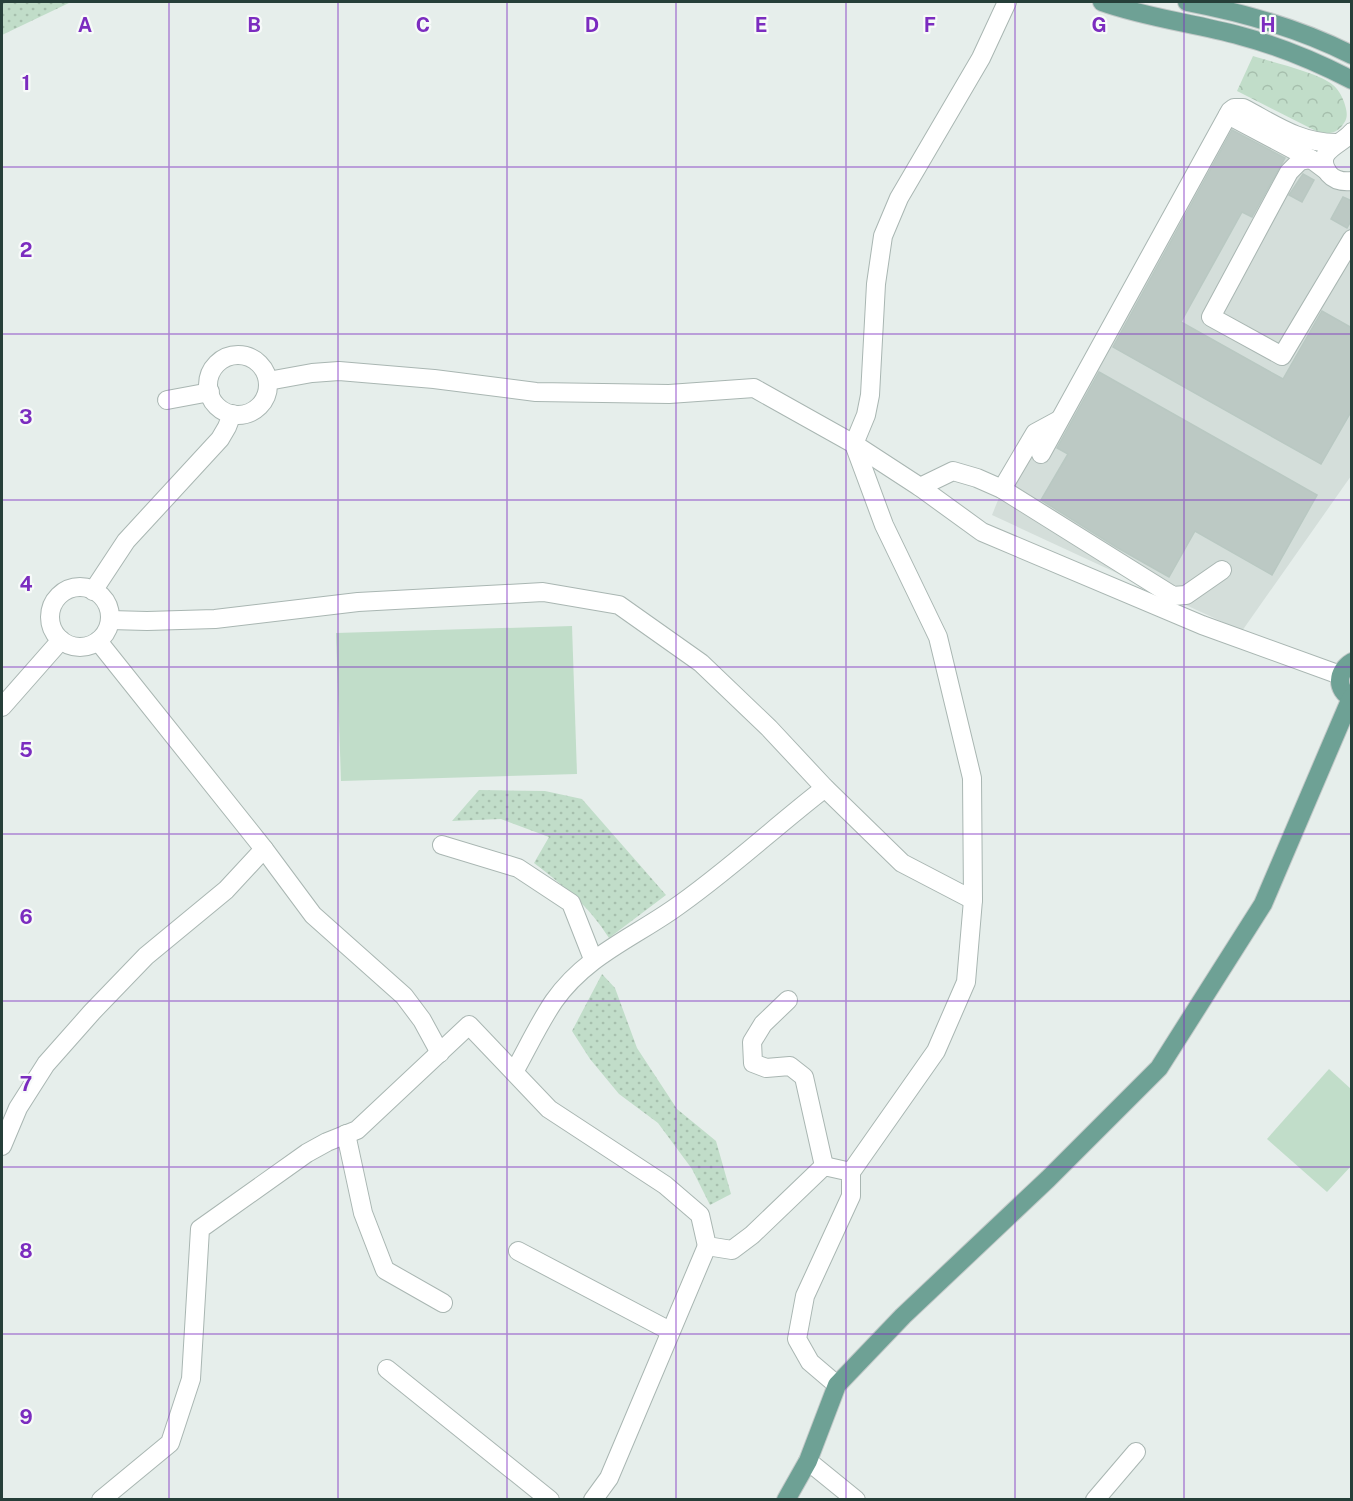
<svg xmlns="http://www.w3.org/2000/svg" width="1353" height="1501" viewBox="0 0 1353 1501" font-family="'Public Sans',sans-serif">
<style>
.built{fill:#d4deda}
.grass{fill:url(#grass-dots)}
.forest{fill:url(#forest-crowns)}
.garden{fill:#c1ddc9}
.building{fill:#bcc9c4;stroke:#b9c8c2;stroke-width:1.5}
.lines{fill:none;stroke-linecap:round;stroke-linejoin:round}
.minor-casing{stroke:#a9b6b2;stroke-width:20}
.major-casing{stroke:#c2c9c8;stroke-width:20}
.minor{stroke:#fff;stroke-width:18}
.major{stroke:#6ea195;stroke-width:18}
.grid{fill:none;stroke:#7b2cbf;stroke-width:1.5;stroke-opacity:0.55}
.grid-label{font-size:20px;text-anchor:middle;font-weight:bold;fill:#7b2cbf;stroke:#f7faf9;stroke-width:4.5;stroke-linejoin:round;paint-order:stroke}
</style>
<defs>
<pattern id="grass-dots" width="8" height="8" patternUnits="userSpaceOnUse" patternTransform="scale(1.5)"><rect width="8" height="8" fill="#c1ddc9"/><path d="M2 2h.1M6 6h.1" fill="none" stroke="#a6bfad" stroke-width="1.8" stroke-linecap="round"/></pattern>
<pattern id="forest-crowns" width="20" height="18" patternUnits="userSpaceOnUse" patternTransform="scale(1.5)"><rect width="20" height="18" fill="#c1ddc9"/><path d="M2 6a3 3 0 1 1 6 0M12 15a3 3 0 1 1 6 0" fill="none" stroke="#a6bfad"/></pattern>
</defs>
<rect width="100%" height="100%" fill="#e6eeeb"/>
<path class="built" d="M1221,114L1351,188V476L1242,631L992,515L1028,426L1059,413Z"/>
<g class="grass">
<path d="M2,2H71L2,35Z"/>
<path d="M479,790L545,791L582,799L666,895L609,938C589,906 564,886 534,863L549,837L501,819L452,821Z"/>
<path d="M602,974L615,988L637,1048L677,1109L716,1141L731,1194L710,1205L692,1169L658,1123L619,1094L590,1059L572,1031Z"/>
</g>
<path class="forest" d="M1253,56C1272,62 1320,73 1333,85C1339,90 1343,98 1345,105C1347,112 1348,117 1344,123C1338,133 1330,134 1320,133L1237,91Z"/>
<g class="garden">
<path d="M572,626L577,774L341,781L336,633Z"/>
<path d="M1329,1069L1351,1089L1352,1165L1327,1192L1267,1139Z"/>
</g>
<g class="building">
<path d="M1232,130L1285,158L1252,217L1242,212L1181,322L1283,379L1322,311L1352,328V410L1321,464L1113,347Z"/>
<path d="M1303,174L1314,180L1302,202L1289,195Z"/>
<path d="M1343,197L1352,201V219L1347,228L1331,219Z"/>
<path d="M1099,372L1317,495L1272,575L1195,531L1169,577L1116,547L1041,500L1068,454L1057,448Z"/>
</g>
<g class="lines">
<defs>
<g id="minor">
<path d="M1007,2L981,58L899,198L883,236L876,284L870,395L866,415L854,444L920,487L982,532L1202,625L1340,675"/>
<path d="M1228,115L1311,159L1327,171"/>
<path d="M1352,132C1342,145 1312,151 1329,174C1335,181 1343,182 1352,181"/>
<path d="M1311,159L1300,161L1289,172L1211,317L1282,356L1352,239"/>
<circle cx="238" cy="385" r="30"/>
<path d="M268,381L312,373L339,371L434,379L536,392L669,394L754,388L854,444L884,525L938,637L972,778L973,900L966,982L936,1051L851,1172"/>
<path d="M167,400L210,392"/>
<path d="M1041,454L1230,111L1234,108H1243C1274,124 1299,143 1336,143"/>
<path d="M920,487L953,471L977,478L1002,489L1173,596L1186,595L1222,570"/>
<path d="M1002,489L1035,433L1059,420"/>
<circle cx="80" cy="617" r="30"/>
<path d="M93,591L126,541L220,439L227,427L232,414"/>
<path d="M110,620L147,621L215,619L358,602L543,592L619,605L701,663L769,728L825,788L902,863L973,900"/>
<path d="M98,641L264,849L313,915L404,996L422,1020L440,1053"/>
<path d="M2,707L61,640"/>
<path d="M442,845L518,868L571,903L593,959"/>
<path d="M788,1000L763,1024L752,1042L753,1063L766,1068L790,1066L804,1077L824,1166"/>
<path d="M514,1072C527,1049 539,1023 554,1001C585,957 630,939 672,910C726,873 773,828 825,788"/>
<path d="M346,1134L363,1213L385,1270L443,1303"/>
<path d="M2,1146L18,1108L46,1064L92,1012L146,956L226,890L264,849"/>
<path d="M518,1251L670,1331"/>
<path d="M387,1369L550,1500"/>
<path d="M808,1461L856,1500"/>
<path d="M101,1500L170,1443L191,1379L200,1229L307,1153L327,1142L357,1130L469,1025L549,1109L665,1185L700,1215L707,1246L732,1250L752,1235L824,1166L851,1172V1196L805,1296L797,1339L810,1362L837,1385"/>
<path d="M593,1500L609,1478L707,1246"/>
<path d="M1095,1500L1136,1452"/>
</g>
<g id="major">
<path d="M1102,2C1147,18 1194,23 1241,36C1279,46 1317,62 1352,80"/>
<path d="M1187,2C1245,13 1299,28 1352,55"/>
<path d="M1352,662C1337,671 1335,690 1352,698"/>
<path d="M786,1500L808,1461L837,1385L903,1316L1048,1179L1159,1068L1263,904L1351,698"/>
</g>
</defs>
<use href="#minor" class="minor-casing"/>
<use href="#major" class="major-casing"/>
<use href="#minor" class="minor"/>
<use href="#major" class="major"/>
</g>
<path class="grid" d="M169,2V1500M338,2V1500M507,2V1500M676,2V1500M846,2V1500M1015,2V1500M1184,2V1500M2,167H1352M2,334H1352M2,500H1352M2,667H1352M2,834H1352M2,1001H1352M2,1167H1352M2,1334H1352"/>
<g class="grid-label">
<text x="85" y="32">A</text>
<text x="254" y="32">B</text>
<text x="423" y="32">C</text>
<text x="592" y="32">D</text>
<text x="761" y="32">E</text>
<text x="930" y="32">F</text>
<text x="1099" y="32">G</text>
<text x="1268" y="32">H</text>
<text x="26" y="90">1</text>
<text x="26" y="257">2</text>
<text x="26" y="424">3</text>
<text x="26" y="591">4</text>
<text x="26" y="757">5</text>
<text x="26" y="924">6</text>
<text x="26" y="1091">7</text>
<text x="26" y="1258">8</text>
<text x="26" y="1424">9</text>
</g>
<rect width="1353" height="1501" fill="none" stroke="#263f39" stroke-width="6"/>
</svg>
